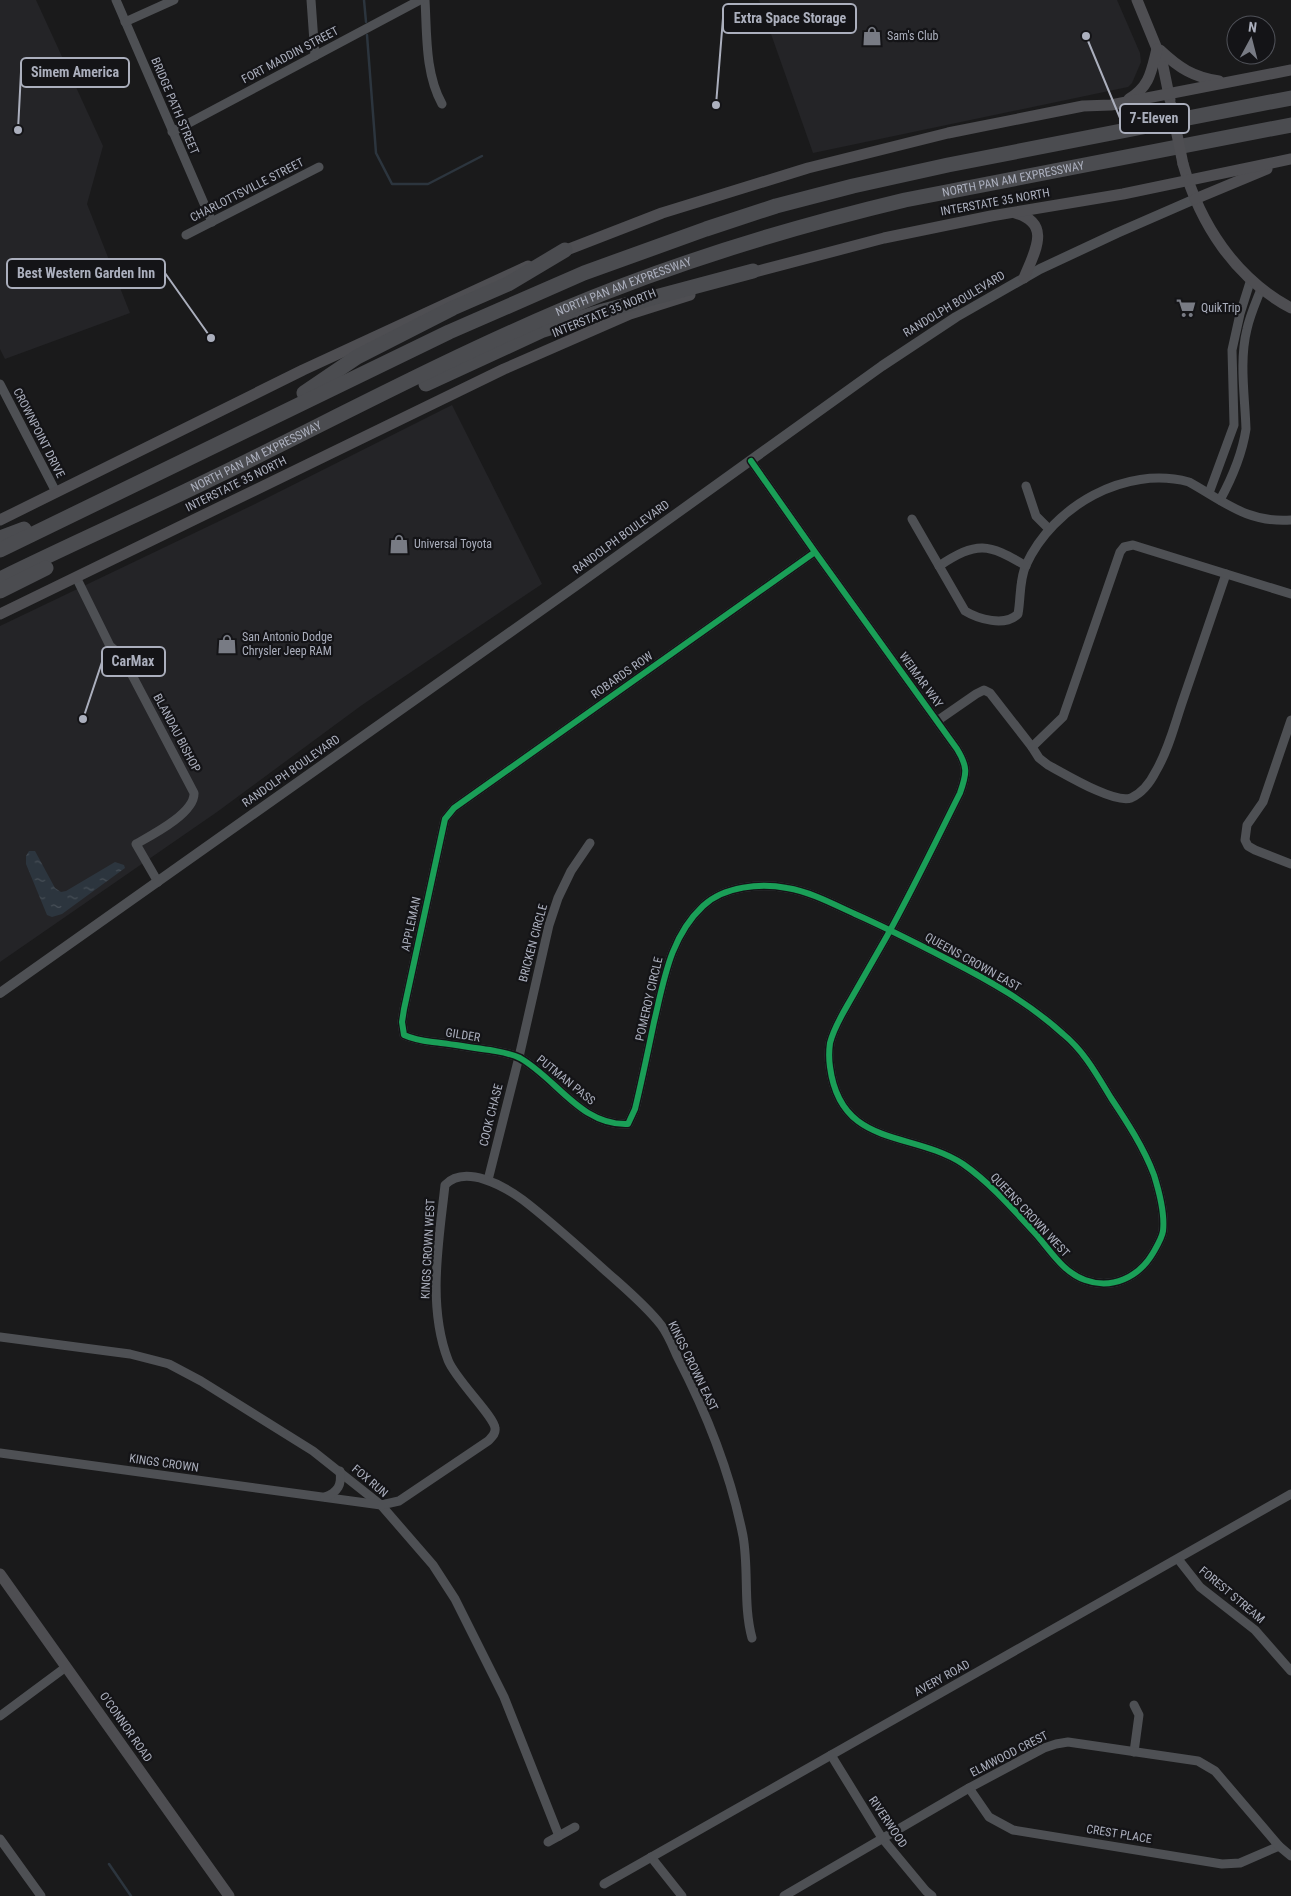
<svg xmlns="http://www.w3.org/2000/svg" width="1291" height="1896" viewBox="0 0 1291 1896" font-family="'Roboto Condensed',sans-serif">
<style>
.built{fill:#242427}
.water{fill:url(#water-ripples)}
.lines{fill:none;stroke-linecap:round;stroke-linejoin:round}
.stream{stroke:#2c353e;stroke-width:2.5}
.minor{stroke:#4e5054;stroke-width:9}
.tertiary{stroke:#4e5054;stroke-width:10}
.secondary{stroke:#4e4e52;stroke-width:11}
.motorway{stroke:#4b4c50;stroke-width:15}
.secondary-bridge{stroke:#4e4e52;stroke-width:11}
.cycleway-casing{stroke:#141417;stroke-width:9}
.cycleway{stroke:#1a9f57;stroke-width:6}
.labels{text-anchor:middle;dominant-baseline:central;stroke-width:4.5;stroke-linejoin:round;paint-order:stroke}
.poi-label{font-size:12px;fill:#abafbd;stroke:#141417;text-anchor:start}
.street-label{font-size:12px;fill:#abafbd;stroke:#141417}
.leader{fill:none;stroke:#abafbd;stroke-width:2}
.callout-dot{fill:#abafbd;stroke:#141417;stroke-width:2}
.callout{fill:#141417;stroke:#abafbd;stroke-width:2}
.callout-label{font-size:14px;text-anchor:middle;font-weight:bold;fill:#abafbd}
</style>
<defs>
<pattern id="water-ripples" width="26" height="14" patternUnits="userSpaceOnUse" patternTransform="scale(1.25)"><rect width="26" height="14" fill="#2c353e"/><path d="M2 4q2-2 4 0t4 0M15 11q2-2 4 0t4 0" fill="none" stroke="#485058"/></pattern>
</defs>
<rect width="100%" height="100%" fill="#1a1a1b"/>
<g class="built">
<path d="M0,0H36L103,146L87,204L130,313L5,359L0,349Z"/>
<path d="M759,0H1117L1140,53L1141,62L1132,83L1128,87L813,153Z"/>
<path d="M452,405L542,584L362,705L217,812L0,962V626L255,504Z"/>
</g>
<path class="water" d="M29,851H35L55,888L61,892L66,891L115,862L124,865L125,868L62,914L52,917L47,915L26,864V856Z"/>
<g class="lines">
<g class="stream">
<path d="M364,0L366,22"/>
<path d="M367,35L376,153L392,184H428L482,156"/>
<path d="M109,1864L131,1896"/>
</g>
<g class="minor">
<path d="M116,0L212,222"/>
<path d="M311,0L315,56"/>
<path d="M425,0C427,35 425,73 442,104"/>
<path d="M125,22L174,0"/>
<path d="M172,132L420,0"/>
<path d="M186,235L319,167"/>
<path d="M0,384L56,492"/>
<path d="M751,461L815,552L957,749C968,767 967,773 960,793C936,841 913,889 887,936C875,957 863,978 851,999C843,1013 834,1027 830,1043C829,1050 829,1060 830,1067C841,1149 911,1130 963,1164C989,1182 1012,1208 1033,1231C1049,1248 1062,1272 1085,1280C1112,1290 1139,1277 1153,1253C1157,1246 1162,1238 1163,1231C1165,1214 1159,1191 1154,1175C1144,1148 1127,1122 1111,1098C1097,1075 1084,1051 1063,1034C1029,1003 990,981 949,960C918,944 887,928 855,914C833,904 811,892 787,888C761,883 724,886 703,906C670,937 664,980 654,1022C648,1051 642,1080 635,1109L628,1124C581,1126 557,1079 520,1058C510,1053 500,1052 490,1050C474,1048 457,1045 441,1043C427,1041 417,1041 404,1035L402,1022L404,1009L445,819L454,808L815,552"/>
<path d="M1026,486L1036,516L1049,529"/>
<path d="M1209,493L1234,425L1232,350L1240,314L1251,279"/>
<path d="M1220,500C1232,478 1242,455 1246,429C1245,397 1239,361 1247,329C1250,315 1256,302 1261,289"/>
<path d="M912,519L965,611C978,619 1005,627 1018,614C1021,598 1019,580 1026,565C1053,506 1125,465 1189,482C1225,502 1247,523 1291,520"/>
<path d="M939,566C977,541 988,543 1026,566"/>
<path d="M76,577L110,646L122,656L194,793C195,813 152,835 136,844L158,882"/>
<path d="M1291,720L1263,802L1247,825L1245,840L1248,846L1255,850L1291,864"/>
<path d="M937,721L976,694L984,690L990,693L1032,747L1039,758L1048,765C1065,774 1114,804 1131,798C1142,793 1151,781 1156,771C1169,749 1175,723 1183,700C1197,658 1212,616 1226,574"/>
<path d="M1032,747L1063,717L1120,552L1124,547L1133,545L1291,594"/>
<path d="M488,1180L519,1057L549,925L558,898L571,871L590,843"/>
<path d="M0,1337L130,1354L169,1364L201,1381L313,1451L381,1505L433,1565L455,1599L504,1697L559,1836"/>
<path d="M0,1453L381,1505L399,1501L488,1441C492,1437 496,1434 495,1428C494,1416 455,1379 448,1360C427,1305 439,1241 445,1185C465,1164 504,1186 523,1200C553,1223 581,1249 609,1274C627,1290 646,1306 661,1325C668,1334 673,1347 678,1358C706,1412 731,1476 743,1536C749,1570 743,1605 752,1638"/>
<path d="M325,1497C338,1492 342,1485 340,1471"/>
<path d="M1178,1559L1200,1587L1255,1630L1291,1671"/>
<path d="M0,1716L66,1667"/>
<path d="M1134,1752L1139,1715L1134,1705"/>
<path d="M831,1755L882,1838L926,1891L932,1896"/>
<path d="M969,1788L989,1817L1013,1830L1222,1864L1240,1863L1279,1846"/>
<path d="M0,1839L41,1896"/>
<path d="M548,1842L575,1827"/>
<path d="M651,1857L682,1896"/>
<path d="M604,1884L1291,1494"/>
<path d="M784,1896L969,1788L1044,1748L1056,1744L1068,1742L1198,1761L1215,1771L1279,1846L1291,1856"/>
</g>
<path class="tertiary" d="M0,993L577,585L882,366L956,317L1040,269L1117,233L1195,199"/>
<g class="secondary">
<path d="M1137,0L1162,61L1170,100"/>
<path d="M1160,50C1179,68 1193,77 1219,81"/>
<path d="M1129,99C1150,86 1151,72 1157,49"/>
<path d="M1183,164C1200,224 1235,278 1291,308"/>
<path d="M1195,199L1267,169"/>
<path d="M1015,213C1053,223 1034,253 1024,278"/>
<path d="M559,253L662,213L808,168L948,133L1083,106L1111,105L1291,70"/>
<path d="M747,274L884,238L991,216L1123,194L1291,159"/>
<path d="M0,520L303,370L528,266"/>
<path d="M0,614L504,369L630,314L690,295"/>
<path d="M0,1574L229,1896"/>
</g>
<g class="motorway">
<path d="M426,384L543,330L603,311L753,271"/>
<path d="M304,393L357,357L453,308L508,284L565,250"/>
<path d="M0,538L24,529"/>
<path d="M0,550L449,332L584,273L706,229L776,206L853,186L948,165L1291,98"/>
<path id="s1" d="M0,579C71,544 144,512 215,477C330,421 444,360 562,310C673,263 788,228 905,200L1291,125"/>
<path d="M0,591L46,568"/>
</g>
<path class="secondary-bridge" d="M1171,105L1183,164"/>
<defs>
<path id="cycleway" d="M751,461L815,552L957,749C968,767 967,773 960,793C936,841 913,889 887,936C875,957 863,978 851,999C843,1013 834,1027 830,1043C829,1050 829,1060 830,1067C841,1149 911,1130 963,1164C989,1182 1012,1208 1033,1231C1049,1248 1062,1272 1085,1280C1112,1290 1139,1277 1153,1253C1157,1246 1162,1238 1163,1231C1165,1214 1159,1191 1154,1175C1144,1148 1127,1122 1111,1098C1097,1075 1084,1051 1063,1034C1029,1003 990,981 949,960C918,944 887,928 855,914C833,904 811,892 787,888C761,883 724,886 703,906C670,937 664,980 654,1022C648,1051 642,1080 635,1109L628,1124C581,1126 557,1079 520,1058C510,1053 500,1052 490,1050C474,1048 457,1045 441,1043C427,1041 417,1041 404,1035L402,1022L404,1009L445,819L454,808L815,552"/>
</defs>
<use href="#cycleway" class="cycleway-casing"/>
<use href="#cycleway" class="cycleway"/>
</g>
<defs>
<symbol id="shop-bare" viewBox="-9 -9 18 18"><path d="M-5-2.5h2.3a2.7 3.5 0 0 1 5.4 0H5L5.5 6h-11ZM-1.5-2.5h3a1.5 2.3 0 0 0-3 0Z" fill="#787b84" stroke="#141417" stroke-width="2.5" paint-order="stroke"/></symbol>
<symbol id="supermarket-bare" viewBox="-9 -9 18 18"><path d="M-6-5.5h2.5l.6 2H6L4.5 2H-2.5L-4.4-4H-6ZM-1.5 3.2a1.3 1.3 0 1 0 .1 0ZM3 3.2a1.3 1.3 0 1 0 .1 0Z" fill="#787b84" stroke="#141417" stroke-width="2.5" paint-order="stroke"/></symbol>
</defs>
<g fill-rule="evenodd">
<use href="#shop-bare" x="858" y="22" width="28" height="28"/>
<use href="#supermarket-bare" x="1172" y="294" width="28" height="28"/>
<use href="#shop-bare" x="385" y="530" width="28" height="28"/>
<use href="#shop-bare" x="213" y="630" width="28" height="28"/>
</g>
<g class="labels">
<g class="poi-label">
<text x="887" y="36">Sam's Club</text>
<text x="1201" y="308">QuikTrip</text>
<text x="414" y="544">Universal Toyota</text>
<text x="242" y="637">San Antonio Dodge<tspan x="242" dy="14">Chrysler Jeep RAM</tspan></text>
</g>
<g class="street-label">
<text transform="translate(290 55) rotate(-28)">FORT MADDIN STREET</text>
<text transform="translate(175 106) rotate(67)">BRIDGE PATH STREET</text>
<text stroke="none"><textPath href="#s1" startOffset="1094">NORTH PAN AM EXPRESSWAY</textPath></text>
<text transform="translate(247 190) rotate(-27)">CHARLOTTSVILLE STREET</text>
<text transform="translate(995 202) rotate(-10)">INTERSTATE 35 NORTH</text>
<text stroke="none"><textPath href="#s1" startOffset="689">NORTH PAN AM EXPRESSWAY</textPath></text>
<text transform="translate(954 304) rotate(-31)">RANDOLPH BOULEVARD</text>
<text transform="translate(604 313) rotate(-22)">INTERSTATE 35 NORTH</text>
<text transform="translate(39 433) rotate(63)">CROWNPOINT DRIVE</text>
<text stroke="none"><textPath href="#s1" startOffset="284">NORTH PAN AM EXPRESSWAY</textPath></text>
<text transform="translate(236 484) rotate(-26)">INTERSTATE 35 NORTH</text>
<text transform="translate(621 537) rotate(-36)">RANDOLPH BOULEVARD</text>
<text transform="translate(622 675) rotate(-35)">ROBARDS ROW</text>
<text transform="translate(921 680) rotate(54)">WEIMAR WAY</text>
<text transform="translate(177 733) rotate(62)">BLANDAU BISHOP</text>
<text transform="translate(291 771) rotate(-35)">RANDOLPH BOULEVARD</text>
<text transform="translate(411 924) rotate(-78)">APPLEMAN</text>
<text transform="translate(533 943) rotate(-75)">BRICKEN CIRCLE</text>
<text transform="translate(973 962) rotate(29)">QUEENS CROWN EAST</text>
<text transform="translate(649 999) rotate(-77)">POMEROY CIRCLE</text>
<text transform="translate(463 1035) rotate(9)">GILDER</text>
<text transform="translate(566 1080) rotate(39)">PUTMAN PASS</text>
<text transform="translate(491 1115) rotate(-76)">COOK CHASE</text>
<text transform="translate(1030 1215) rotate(47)">QUEENS CROWN WEST</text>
<text transform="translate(428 1249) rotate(-87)">KINGS CROWN WEST</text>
<text transform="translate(693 1366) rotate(64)">KINGS CROWN EAST</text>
<text transform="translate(164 1463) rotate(8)">KINGS CROWN</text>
<text transform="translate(370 1481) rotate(40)">FOX RUN</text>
<text transform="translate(1232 1595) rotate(40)">FOREST STREAM</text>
<text transform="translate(942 1678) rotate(-29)">AVERY ROAD</text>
<text transform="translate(126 1727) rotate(55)">O'CONNOR ROAD</text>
<text transform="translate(1009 1754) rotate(-27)">ELMWOOD CREST</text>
<text transform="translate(888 1822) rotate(56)">RIVERWOOD</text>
<text transform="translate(1119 1834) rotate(9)">CREST PLACE</text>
</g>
</g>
<path class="leader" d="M716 105L723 18M18 130L21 72M1086 36L1120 118M211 338L165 273M83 719L102 662"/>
<g class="callout-dot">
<circle cx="716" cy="105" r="5"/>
<circle cx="18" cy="130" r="5"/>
<circle cx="1086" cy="36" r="5"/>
<circle cx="211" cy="338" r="5"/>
<circle cx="83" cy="719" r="5"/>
</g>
<g class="callout">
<rect x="723" y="4" width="133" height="29" rx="5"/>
<rect x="21" y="58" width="108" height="29" rx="5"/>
<rect x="1120" y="104" width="69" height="29" rx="5"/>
<rect x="7" y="259" width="158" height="29" rx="5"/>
<rect x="102" y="647" width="63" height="29" rx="5"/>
</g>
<g class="callout-label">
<text x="790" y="23">Extra Space Storage</text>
<text x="75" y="77">Simem America</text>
<text x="1154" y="123">7-Eleven</text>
<text x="86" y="278">Best Western Garden Inn</text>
<text x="133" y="666">CarMax</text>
</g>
<g transform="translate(1251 40) rotate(7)"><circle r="24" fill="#141417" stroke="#505259"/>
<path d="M0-4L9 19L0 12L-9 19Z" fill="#787b84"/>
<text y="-8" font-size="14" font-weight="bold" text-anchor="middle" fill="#abafbd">N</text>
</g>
</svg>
